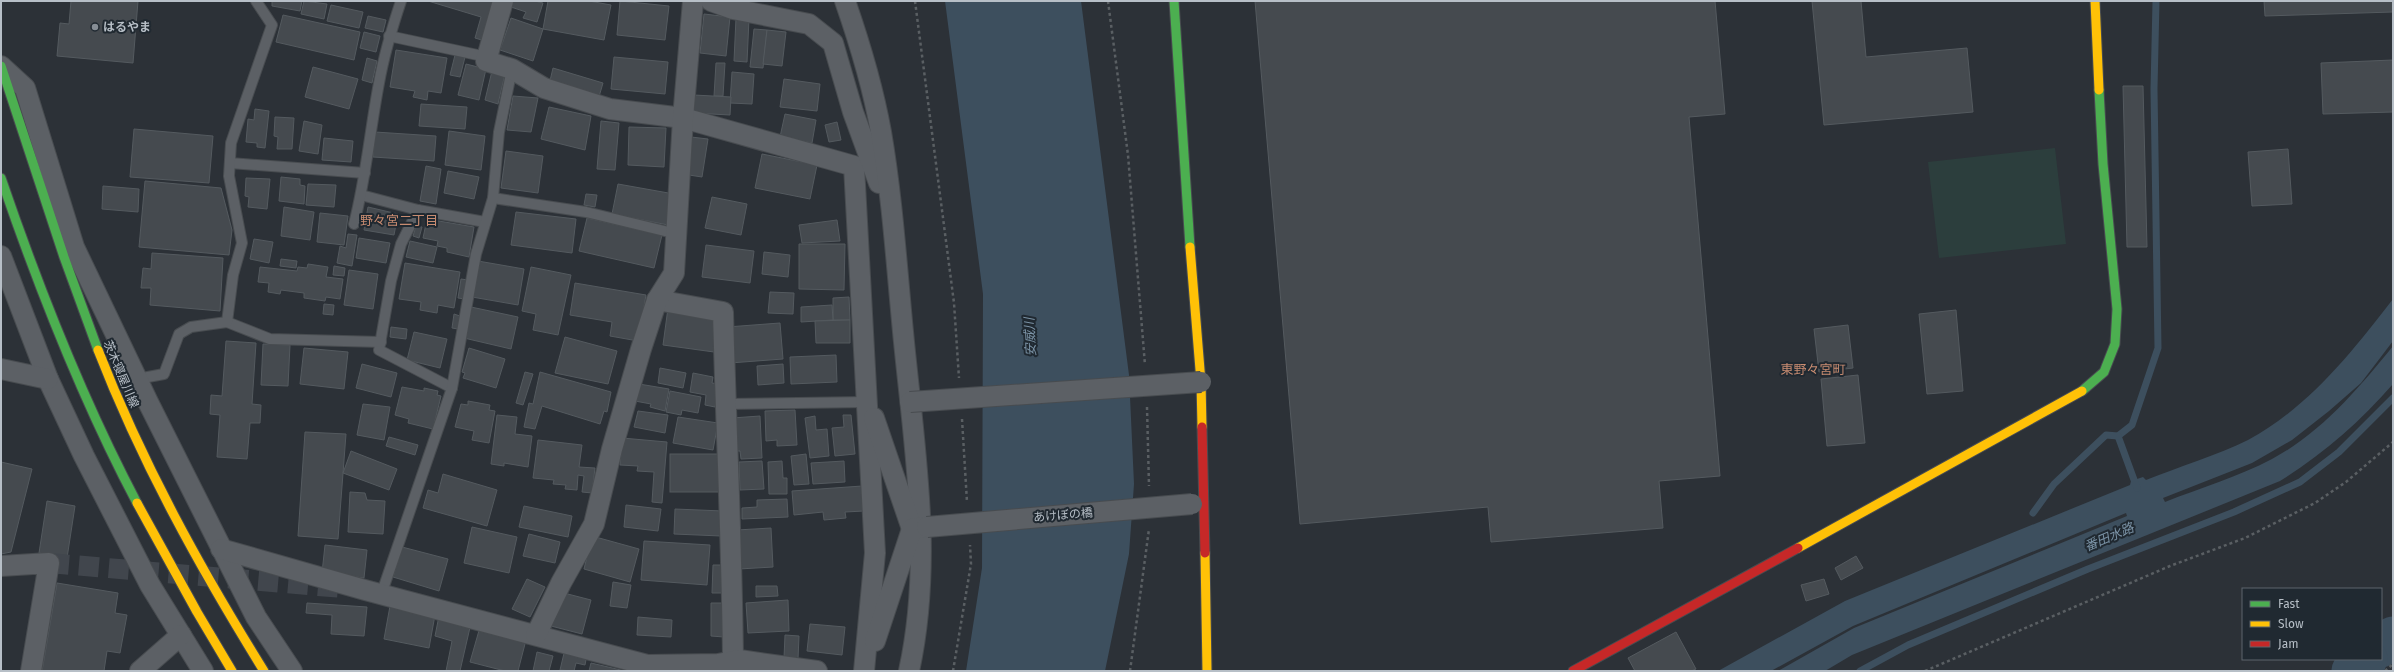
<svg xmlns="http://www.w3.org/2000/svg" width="2394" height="672" viewBox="0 0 2394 672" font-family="'Fira Sans','Noto Sans JP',sans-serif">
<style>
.green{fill:#2c3e3d}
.water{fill:#3d4f5e}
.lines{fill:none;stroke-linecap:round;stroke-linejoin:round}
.stream{stroke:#3d4f5e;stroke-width:7}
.river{stroke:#3d4f5e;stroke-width:41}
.building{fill:#454a4f;stroke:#545a5f}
.street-tunnel{stroke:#41464d;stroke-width:20;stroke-dasharray:20 10;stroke-linecap:butt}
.lane-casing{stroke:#484c50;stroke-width:12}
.street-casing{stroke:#484c50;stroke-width:22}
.fast-casing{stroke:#484c50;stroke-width:11}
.slow-casing{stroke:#484c50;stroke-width:11}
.jam-casing{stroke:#484c50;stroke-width:11}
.path{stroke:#5a5f63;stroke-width:2.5;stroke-dasharray:3 3;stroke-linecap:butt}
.lane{stroke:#5c6065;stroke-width:10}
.street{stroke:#5c6065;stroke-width:20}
.fast{stroke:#4caf50;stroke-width:9}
.slow{stroke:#ffc107;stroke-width:9}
.jam{stroke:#c62828;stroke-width:9}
.street-bridge-casing{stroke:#484c50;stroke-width:22;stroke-linecap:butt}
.street-bridge{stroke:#5c6065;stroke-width:20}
.poi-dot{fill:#868d95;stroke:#202931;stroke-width:1.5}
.labels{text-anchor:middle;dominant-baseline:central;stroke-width:4;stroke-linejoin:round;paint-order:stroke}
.poi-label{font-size:12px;font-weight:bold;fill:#b7bfc7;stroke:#202931;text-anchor:start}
.street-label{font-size:12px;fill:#b7bfc7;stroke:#202931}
.neighbourhood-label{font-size:13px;fill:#c88c71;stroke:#202931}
.water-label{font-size:13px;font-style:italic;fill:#7b93a6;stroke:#202931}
</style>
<rect width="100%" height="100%" fill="#2c3137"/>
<path class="green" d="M2055,148L2066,244L1939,258L1928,162Z"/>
<g class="water">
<path d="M945,1H1081L1129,375L1134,484L1129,554L1105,671H966L982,568L983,294Z"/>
<path d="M2393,299V341L2361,383L2329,411L2292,440L2252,463L2163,498L2165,502C2200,488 2238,477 2272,459C2321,433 2359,388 2393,346V384C2359,423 2323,454 2280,481L1852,655L1825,671H1778L1854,628L2127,516L2126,513L1853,626L1771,671H1718L1845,601L2130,485L2131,481L2143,477L2146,480C2178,467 2218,455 2248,440C2309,407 2352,352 2393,299Z"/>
</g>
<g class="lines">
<g class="stream">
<path d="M2137,488L2118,436L2132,425L2158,348L2154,89L2156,1"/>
<path d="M2033,513L2054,484L2106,435L2118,436"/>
<path d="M1860,671L1908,645L2088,569L2234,512L2300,482L2339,452L2393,398"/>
</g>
<g class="river">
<path d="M2381,647L2393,637"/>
<path d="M2352,671L2367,659"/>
</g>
</g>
<g class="building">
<path d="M71,1H138L133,63L57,56L60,23L69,24Z"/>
<path d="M272,1H302L300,11L272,6Z"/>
<path d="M304,1L327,4L324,19L301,14Z"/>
<path d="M428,1H497L485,41L475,38L481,17Z"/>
<path d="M513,1H535L543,3L537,22L523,18L526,12L511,7Z"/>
<path d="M548,1H589L611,5L604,40L543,29Z"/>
<path d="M620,1L669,6L665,40L617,35Z"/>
<path d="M1255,1H1715L1725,114L1689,117L1720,476L1659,481L1663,528L1491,542L1488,507L1300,524Z"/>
<path d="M1812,1H1861L1866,57L1967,48L1973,112L1824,125Z"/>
<path d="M2264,1H2393V12L2265,16Z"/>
<path d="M331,5L363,12L359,28L327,21Z"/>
<path d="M704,14L730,17L726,56L700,53Z"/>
<path d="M283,15L360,32L354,60L276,42Z"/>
<path d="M368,16L386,20L383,32L365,28Z"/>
<path d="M511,18L543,29L533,61L500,50Z"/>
<path d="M736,18L749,19L747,62L734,61Z"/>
<path d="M754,29L767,30L763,68L750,67Z"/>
<path d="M767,30L786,32L782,66L763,64Z"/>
<path d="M364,32L380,36L376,52L360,48Z"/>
<path d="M396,50L447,58L441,93L428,91L427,100L413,97L415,91L390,87Z"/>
<path d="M455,55L465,57L460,77L450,75Z"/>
<path d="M614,57L668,62L665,94L611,89Z"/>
<path d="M367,58L377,61L372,83L362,80Z"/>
<path d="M2393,60V112L2323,114L2321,63Z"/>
<path d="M716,63H725L723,96H714Z"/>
<path d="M466,64L486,69L479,100L458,95Z"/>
<path d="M313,67L358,79L349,109L305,97Z"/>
<path d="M553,68L603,83L598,100L549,85Z"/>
<path d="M492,71L505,74L498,104L485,100Z"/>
<path d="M732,72L754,74L752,104L730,103Z"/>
<path d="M784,79L820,84L817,111L780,107Z"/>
<path d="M2123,86H2143L2147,247H2127Z"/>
<path d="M694,95L731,97L730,115L693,113Z"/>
<path d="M513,96L538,98L531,132L507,130Z"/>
<path d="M421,104L467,107L465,129L419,126Z"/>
<path d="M549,107L591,116L585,150L541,139Z"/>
<path d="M255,109L269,111L265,148L257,147V143L246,142L248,119L254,120Z"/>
<path d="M785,114L816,120L812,143L780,137Z"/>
<path d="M275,117L294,118L292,149H277L278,137L274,136Z"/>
<path d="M304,121L322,125L318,154L299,151Z"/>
<path d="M601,121L619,123L615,170L597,169Z"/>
<path d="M837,122L841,140L829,142L825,125Z"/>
<path d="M629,127L666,128L664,167L628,165Z"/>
<path d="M134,129L213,136L209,183L130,177Z"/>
<path d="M449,131L485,136L481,170L445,165Z"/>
<path d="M375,132L436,136L434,161L373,157Z"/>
<path d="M691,137L708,139L702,177L689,175Z"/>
<path d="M324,138L353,141L351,162L322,160Z"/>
<path d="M2288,149L2292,204L2252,206L2248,152Z"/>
<path d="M506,151L543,156L538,193L501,188Z"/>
<path d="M762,154L817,165L810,199L755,188Z"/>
<path d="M426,166L441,169L436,204L420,201Z"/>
<path d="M448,171L479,177L474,199L444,193Z"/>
<path d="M281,177L300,179V185L305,186L304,204L279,201Z"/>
<path d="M246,178L270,179L267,209L248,207L249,197L245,196Z"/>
<path d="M145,181L221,188L232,230L229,255L139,247Z"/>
<path d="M308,184L336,185L334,207L306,205Z"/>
<path d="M618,184L674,194L668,225L612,214Z"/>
<path d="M103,186L139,189L138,212L102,209Z"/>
<path d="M586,194L597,195L595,207L584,205Z"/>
<path d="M712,197L747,204L741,235L705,228Z"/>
<path d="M284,207L314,212L310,240L281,236Z"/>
<path d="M368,207L398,214L394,235L364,230Z"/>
<path d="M516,212L576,219L572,253L511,245Z"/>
<path d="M320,213L348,216L344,245L317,242Z"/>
<path d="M587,218L662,235L654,268L579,251Z"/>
<path d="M427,219L474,227L469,257L447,252V248L437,246L438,241L423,238Z"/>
<path d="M837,220L840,241L802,243L799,225Z"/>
<path d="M416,226L422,227L419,238L413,236Z"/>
<path d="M348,234L357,235L352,266L337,263L340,246L346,248Z"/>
<path d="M359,238L390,243L386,263L356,258Z"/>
<path d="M254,239L273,242L269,263L250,259Z"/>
<path d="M410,241L437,247L433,263L406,257Z"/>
<path d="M799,244H845L844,290L799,289Z"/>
<path d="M706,245L754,251L750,283L702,277Z"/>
<path d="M764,252L790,255L788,277L762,274Z"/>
<path d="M152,253L223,258L220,311L150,305L151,288H141L143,268L151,269Z"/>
<path d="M281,259L297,261L296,268L280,266Z"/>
<path d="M478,261L524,269L518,305L472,297Z"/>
<path d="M405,263L460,272L454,308L438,305L437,313L420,310L421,302L399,299Z"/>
<path d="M308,264L328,267L326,277L343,279L340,299L326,297L325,301L304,298V293L281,290L280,294L268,292L269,283L258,282L260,267L297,271L298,267L307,268Z"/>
<path d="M334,266L345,268L344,276L333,275Z"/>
<path d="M531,267L571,275L558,335L533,330L536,314L522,311Z"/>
<path d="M349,270L378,274L373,309L344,305Z"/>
<path d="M461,279L468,280L465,299L458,298Z"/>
<path d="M575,283L646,295L638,341L610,336L612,322L570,315Z"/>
<path d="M770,292L794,293L793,314L768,313Z"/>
<path d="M849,297L850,320H833V298Z"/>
<path d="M324,304L334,305L333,315L323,314Z"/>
<path d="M832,305L833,320L801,322V307Z"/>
<path d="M471,307L518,317L511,349L464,338Z"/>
<path d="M668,308L719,315L714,352L663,345Z"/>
<path d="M1956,310L1963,391L1927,394L1919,314Z"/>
<path d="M454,314L460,316L458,329L452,328Z"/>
<path d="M850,320V343H816L815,321Z"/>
<path d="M780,323L783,359L730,363L727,327Z"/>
<path d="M1848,325L1853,368L1819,372L1814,329Z"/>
<path d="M391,327L407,329L406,339L390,337Z"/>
<path d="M414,332L447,339L440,368L407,360Z"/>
<path d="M565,337L617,351L608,384L555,373Z"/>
<path d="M226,341L256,343L252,404L261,405L260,423H250L247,459L217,457L220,415L210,414L211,395L222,396Z"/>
<path d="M263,344L290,345L288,386L261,385Z"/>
<path d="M304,348L348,352L344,389L300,384Z"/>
<path d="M469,348L505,359L496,388L463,378L465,373L462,372Z"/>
<path d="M836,355L837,382L791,384L790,357Z"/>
<path d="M362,364L397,373L391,397L356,388Z"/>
<path d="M783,364L784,383L758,385L757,366Z"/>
<path d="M660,368L686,373L683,388L658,383Z"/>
<path d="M525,372L533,374L523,405L516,403Z"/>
<path d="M540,372L611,392L607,412L604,411L600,424L542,406L535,429L524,427L529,403L533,404Z"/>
<path d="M693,373L713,377L712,383L719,384L715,407L705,405L706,395L690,392Z"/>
<path d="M1858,375L1865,443L1827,446L1821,379Z"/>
<path d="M639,384L669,389L665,411L650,407L651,404L635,401Z"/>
<path d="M402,387L424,391V388L438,391L437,395L441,396L433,429L408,423L409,419L395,415Z"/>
<path d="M670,391L701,397L698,413L682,410L681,415L666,412Z"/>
<path d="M468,401L490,405L489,410L495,411L489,443L472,440L474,431L455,427L461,404L468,405Z"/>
<path d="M363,404L390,407L384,440L357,435Z"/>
<path d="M795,410L797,445L777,446V440L766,441L765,411Z"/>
<path d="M638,411L668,415L665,433L634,427Z"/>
<path d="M497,415L517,417L515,434L532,436L528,467L504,463V466L491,464Z"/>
<path d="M843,415H851L855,454L835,456L832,428L844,427Z"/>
<path d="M760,416L762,458L741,459L740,451H734L732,418Z"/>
<path d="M815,416L816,430L827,429L829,456L810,458L805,418Z"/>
<path d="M678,417L718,423L713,450L673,443Z"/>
<path d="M305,432L346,434L338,539L298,536Z"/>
<path d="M389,437L418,445L415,455L386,446Z"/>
<path d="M622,438L667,442L662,503L652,502L654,472L637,471L638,466L620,465Z"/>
<path d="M538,440L582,445L579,467L595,468L592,493L582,492L584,476L578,475L577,490L565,489L566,485L553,484L554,480L533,478Z"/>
<path d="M351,451L397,469L389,490L343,473Z"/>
<rect x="670" y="454" width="50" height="38"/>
<path d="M806,454L809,484L794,485L791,456Z"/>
<path d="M762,461L764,489L740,490L739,462Z"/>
<path d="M782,461L783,478H787V494H769L768,462Z"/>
<path d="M844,461L845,482L813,484L811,463Z"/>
<path d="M1,462L32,469L11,552L1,554Z"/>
<path d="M443,474L497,490L487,526L423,508L428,490L438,493Z"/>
<path d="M862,486L864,511L845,512L846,518L824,520L823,512L794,515L792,491Z"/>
<path d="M350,492L365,493L367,500L385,501L383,534L348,532Z"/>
<path d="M787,499L788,517L742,519V508L757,507V500Z"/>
<path d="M47,501L75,506L67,558L39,553Z"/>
<path d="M626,505L661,509L658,531L624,527Z"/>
<path d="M524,506L572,516L568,537L519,527Z"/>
<path d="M675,509L723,511L721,536L674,534Z"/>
<path d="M472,527L517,537L509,573L464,563Z"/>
<path d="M771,528L773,567L739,569L737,530Z"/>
<path d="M529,534L560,542L555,563L523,556Z"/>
<path d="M592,536L639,549L630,582L584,569Z"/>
<path d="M644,541L710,545L707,585L641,580Z"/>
<path d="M325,545L367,550L364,578L322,573Z"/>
<path d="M402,547L448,559L439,591L393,577Z"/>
<path d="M1856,556L1863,568L1841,580L1835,568Z"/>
<path d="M713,565H727L725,593H712Z"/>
<path d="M527,579L545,587L530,617L512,609Z"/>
<path d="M1824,579L1829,594L1806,601L1801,585Z"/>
<path d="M613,582L631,585L627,608L610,606Z"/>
<path d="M57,583L118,593L115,613L127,615L120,653L107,651L104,671H42Z"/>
<path d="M756,586H777L778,596L756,597Z"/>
<path d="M560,592L591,600L582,634L551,626Z"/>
<path d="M788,600L789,631L748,633L746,603Z"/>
<path d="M307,603L367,607L364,636L331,634L332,615L306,613Z"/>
<path d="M711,603H724V637L711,636Z"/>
<path d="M390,606L435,615L429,648L384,639Z"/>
<path d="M439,616L471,623L460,671H446L452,641L435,636Z"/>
<path d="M638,617L672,620L671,637L637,635Z"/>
<path d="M810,624L845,627L842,655L807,651Z"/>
<path d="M480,627L526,640L518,671H505L470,662Z"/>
<path d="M1676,632L1696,669L1691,671H1635L1628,658Z"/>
<path d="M785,635L799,636L798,659L784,658Z"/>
<path d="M565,649L587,654L585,665L576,663L574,671L560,670Z"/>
<path d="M537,652L553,656L549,671H533Z"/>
<path d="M591,663L625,671H589Z"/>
</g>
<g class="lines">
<path class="street-tunnel" d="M49,563L342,588"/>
<defs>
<g id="lane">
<path d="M389,36L487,57"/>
<path d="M230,163L365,173"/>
<path d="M361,195L418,210L485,222"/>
<path d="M493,198L586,212L677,234"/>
<path d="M418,210L401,244L391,281L379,350L452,388"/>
<path d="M354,224C366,178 370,130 379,83C384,55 392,28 401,1"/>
<path d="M227,322L270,339L381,342"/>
<path d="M137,379L164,374L179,334L191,327L227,322L233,275L242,243L229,176L231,143L272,25L256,1"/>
<path d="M725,404L867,402"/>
<path d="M381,595L452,388L476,254L493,198L499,132L512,69"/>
</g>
<g id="street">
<path d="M503,1L486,61L512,69L544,88L610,109L683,118L854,166L875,553L864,671"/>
<path d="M711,1L733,9L809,24L833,43L853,112L879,183"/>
<path d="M845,1C860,44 873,88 881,132C893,202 897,272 904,342C915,453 933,561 909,671"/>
<path d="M1,66L25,88L74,247L148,402L256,617L292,671"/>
<path d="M1,256L48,379L84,456L150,585L203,671"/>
<path d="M657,300L723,312C726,428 732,545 733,662"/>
<path d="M1,369L48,379"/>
<path d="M874,418L912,529"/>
<path d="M221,549L365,590L647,665L718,664L739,660L817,671"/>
<path d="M1,566L49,563L31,671"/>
<path d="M536,635L561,583L594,524L612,449L641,349L657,300L674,273L683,118L693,1"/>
<path d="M875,641L912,529L925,527"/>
<path d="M140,671L181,635"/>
</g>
<g id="fast">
<path d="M1174,1L1190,247"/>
<path d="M1,66L64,257L98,350"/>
<path d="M1,178C39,289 82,399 137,503"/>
<path d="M2082,391L2104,372L2115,344L2117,309L2103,164L2099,90"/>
</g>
<g id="slow">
<path d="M2095,1L2099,90"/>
<path d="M1190,247L1201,382L1202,427"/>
<path d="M98,350C142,463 200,568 264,671"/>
<path d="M137,503L197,612L232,671"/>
<path d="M1798,548L2082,391"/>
<path d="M1205,553L1207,671"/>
</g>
<g id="jam">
<path d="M1202,427L1205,553"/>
<path d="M1573,671L1798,548"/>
</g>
</defs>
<use href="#lane" class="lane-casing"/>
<use href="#street" class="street-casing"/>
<use href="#fast" class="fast-casing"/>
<use href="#slow" class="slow-casing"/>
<use href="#jam" class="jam-casing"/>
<g class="path">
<path d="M915,1L954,303L959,378"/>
<path d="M1108,1L1128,155L1145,365"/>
<path d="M1147,407L1149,486"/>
<path d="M962,419L967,502"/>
<path d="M953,671L971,564L970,545"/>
<path d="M1130,671L1149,529"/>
<path d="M1925,671L2170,566L2245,538L2315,503L2346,482L2393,442"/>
<path d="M2385,671L2393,664"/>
</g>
<use href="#lane" class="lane"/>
<use href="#street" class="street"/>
<use href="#fast" class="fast"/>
<use href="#slow" class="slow"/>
<use href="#jam" class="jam"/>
<defs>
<g id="street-bridge">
<path d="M910,402L1201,382"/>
<path d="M927,527L1192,504"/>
</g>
</defs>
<use href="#street-bridge" class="street-bridge-casing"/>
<use href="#street-bridge" class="street-bridge"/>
</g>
<circle class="poi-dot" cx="95" cy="27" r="4"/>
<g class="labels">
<g class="poi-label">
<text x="103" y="27">はるやま</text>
</g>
<g class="street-label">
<text transform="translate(121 374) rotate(67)">茨木寝屋川線</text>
<text transform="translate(1063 515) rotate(-5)">あけぼの橋</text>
</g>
<g class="neighbourhood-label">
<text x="399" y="220">野々宮二丁目</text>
<text x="1813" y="369">東野々宮町</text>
</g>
<g class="water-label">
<text transform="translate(1030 337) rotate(-93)">安威川</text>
<text transform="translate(2109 537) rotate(-23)">番田水路</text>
</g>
</g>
<rect width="2394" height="672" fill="none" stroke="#b7bfc7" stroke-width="4"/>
<rect x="2242" y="588" width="140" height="72" fill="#202931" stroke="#5c656d"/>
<rect x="2250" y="601" width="20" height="6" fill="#4caf50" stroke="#5c656d"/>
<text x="2278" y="608" font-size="12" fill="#b7bfc7">Fast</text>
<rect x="2250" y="621" width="20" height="6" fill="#ffc107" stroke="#5c656d"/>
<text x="2278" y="628" font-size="12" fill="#b7bfc7">Slow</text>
<rect x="2250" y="641" width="20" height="6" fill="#c62828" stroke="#5c656d"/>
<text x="2278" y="648" font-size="12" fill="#b7bfc7">Jam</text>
</svg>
